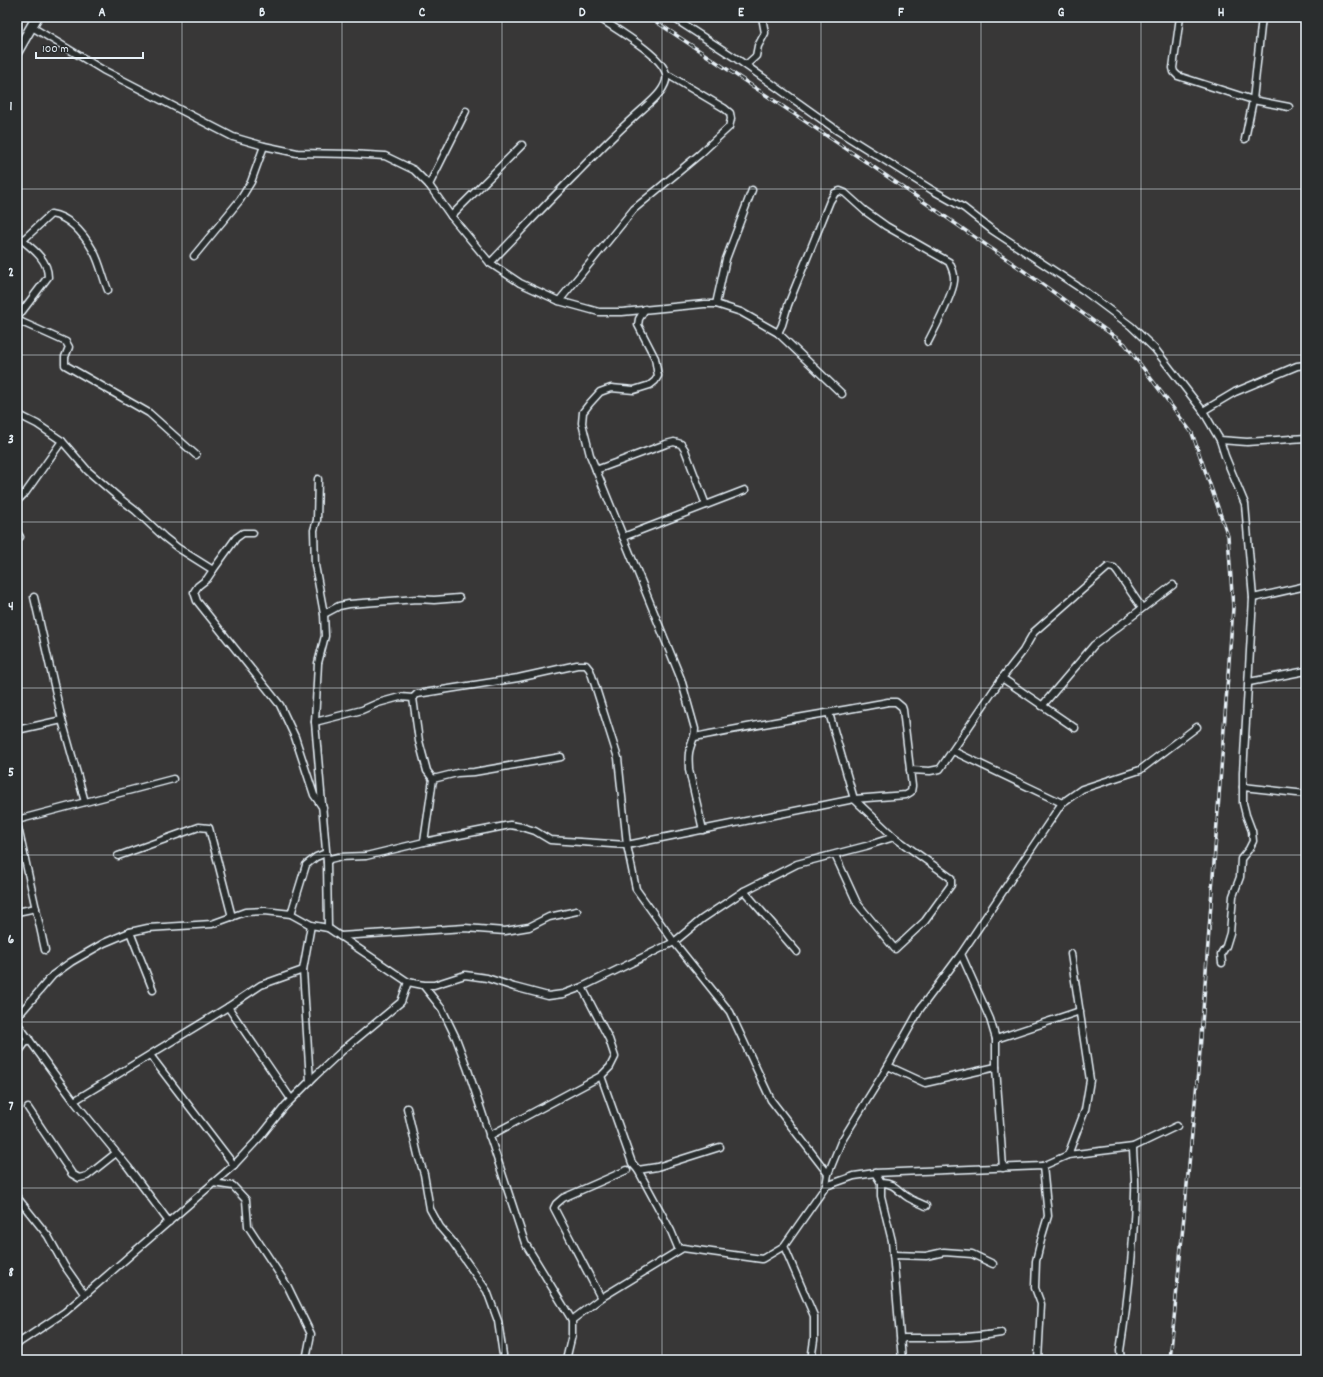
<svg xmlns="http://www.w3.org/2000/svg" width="1323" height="1377" viewBox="0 0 1323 1377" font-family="Dekko,sans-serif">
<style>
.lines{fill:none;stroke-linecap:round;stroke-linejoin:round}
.street-casing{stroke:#e8f1f8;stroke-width:9}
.secondary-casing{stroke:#e8f1f8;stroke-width:12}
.street{stroke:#2a2d2e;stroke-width:6}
.secondary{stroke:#2a2d2e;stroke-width:9}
.rail-casing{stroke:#e8f1f8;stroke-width:3.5}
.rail{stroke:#2a2d2e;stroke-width:2;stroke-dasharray:6;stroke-linecap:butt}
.grid{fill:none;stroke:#e8f1f8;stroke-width:1;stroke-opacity:0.55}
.neatline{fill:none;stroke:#e8f1f8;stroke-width:1.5}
.grid-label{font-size:13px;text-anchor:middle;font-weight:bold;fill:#e8f1f8}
</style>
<rect width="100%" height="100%" fill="#383737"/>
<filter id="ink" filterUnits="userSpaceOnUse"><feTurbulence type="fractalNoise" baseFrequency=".025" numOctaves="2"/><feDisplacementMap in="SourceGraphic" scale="8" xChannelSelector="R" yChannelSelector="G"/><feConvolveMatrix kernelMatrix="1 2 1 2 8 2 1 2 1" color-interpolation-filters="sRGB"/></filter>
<g filter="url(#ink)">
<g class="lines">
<defs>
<g id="street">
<path d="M672,17L737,59L838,131L932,190L964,208L992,230L1083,290L1131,326L1155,349L1203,411L1220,440L1225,456L1245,504L1253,598L1243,773V803L1246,815L1252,831L1253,841L1249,849L1241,859L1240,877L1233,896L1230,933L1226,946L1221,954L1222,963"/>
<path d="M1180,17L1173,68L1174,72L1178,76L1253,100L1289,107"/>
<path d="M32,27L103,70L233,137L264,146L297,153L350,154L385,156L414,170L429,185L451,216L490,263L520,283L559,301L599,312H622L704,304H716L741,312L778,333L842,394"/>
<path d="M746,65L756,56L758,46L765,33L762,17"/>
<path d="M1245,139L1253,100L1262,17"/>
<path d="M429,185L466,111"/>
<path d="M451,216L522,145"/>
<path d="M17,236C30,247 48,258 48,277L17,318"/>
<path d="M23,240L51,214C70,217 85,236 94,252C100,263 103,278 108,290"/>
<path d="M194,256L240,200L251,182L264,146"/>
<path d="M490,263C519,233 547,203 576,174C598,151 620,129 644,108C652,101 669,87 666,74C662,55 614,28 598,17"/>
<path d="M559,301L634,209L700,154L729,127L731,119L730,113L724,108L670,76H667"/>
<path d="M716,304L726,259L752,190"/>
<path d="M645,309L639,319L638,325L655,358L658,376L655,381L650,385L634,390L611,388L600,392L590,403L583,412L582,423L590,455L681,679L695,729C695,738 690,745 689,753C688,759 689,764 689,770L703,830"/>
<path d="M17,320L66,342L69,347L65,357V365L149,413L196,455"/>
<path d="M778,333L782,325L788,305L830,201L835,193L840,191L845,193L865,211L886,226L949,262C952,268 955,274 954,281C953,295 935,328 928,342"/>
<path d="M1203,411L1235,392L1297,366L1306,365"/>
<path d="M17,414L37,424L62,441L88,471L118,497L136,511L164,537L178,548L213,570L207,579L198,586L194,592L197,601L280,705L295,737L314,795L323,808"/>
<path d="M1220,440L1247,442L1306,438"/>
<path d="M596,470L666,444L674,442L681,444L685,450L706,505"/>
<path d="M318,479L317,520L314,530L315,565L324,614L325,636L318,663L315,722L327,862"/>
<path d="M17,501L26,492L62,441"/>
<path d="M17,532L20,537"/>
<path d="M623,537L745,490"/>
<path d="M213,570L236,538L243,533H253"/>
<path d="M34,597L62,720"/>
<path d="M1253,598L1306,586"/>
<path d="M324,614L339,606L349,604L417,599L434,600L459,598"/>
<path d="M1002,678L1075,728"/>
<path d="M1249,682L1306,671"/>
<path d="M413,698L419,741L427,771L433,779L424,842"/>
<path d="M1042,706L1094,645L1173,585"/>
<path d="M829,713L854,799L894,837L951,878V885L925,921L895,949L857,903L835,855"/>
<path d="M315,722L362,710L378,703L400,697L413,698L417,694L518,678L577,665H586L590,670L593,679L618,758L627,845L636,889L674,942L730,1012L771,1100L828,1174"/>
<path d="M17,730L62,720L85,802"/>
<path d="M953,751L1062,803"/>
<path d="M910,770L930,771L940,769L1002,678L1023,651L1034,632L1108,567L1114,568L1118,573L1142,608"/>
<path d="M433,779L457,773L474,772L561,757"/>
<path d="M1243,787L1306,794"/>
<path d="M17,820L173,779"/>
<path d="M17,823L45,950"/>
<path d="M118,856L199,827L209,828L232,917"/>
<path d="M744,891L797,952"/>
<path d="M17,912L36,908"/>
<path d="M291,914L306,865L316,857L326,853"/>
<path d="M328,928L327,862L330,859L338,857L366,856L424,842L510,825L522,827L535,831L550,840L627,845L854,799L906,795L911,792L912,786L903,710L902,707L896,702H888C823,714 759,724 695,737"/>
<path d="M130,932L153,990"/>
<path d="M340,936L465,928L505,931L529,927L549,917L577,911"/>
<path d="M961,954L990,1019L996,1039V1067L1003,1168"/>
<path d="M423,985L442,1009L456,1038L468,1070L525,1243L572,1320"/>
<path d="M582,987L674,942L702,919L744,891L797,864L866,846L894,837"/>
<path d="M228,1007L291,1099"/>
<path d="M17,1017L53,975L71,962L104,943L130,932L148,928L212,924L245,912L265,911L291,914L311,925L328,928L408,982L423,985H434L465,975L487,978L514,987L548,996L563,994L582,987L609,1039L615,1057L610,1067L601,1076L489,1136"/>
<path d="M17,1023L74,1101L128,1167L169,1222"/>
<path d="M996,1039L1080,1011"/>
<path d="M17,1054L29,1038"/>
<path d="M150,1055L234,1165"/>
<path d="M888,1066L925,1083L996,1067"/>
<path d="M601,1076L632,1163L638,1170L671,1231L679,1250"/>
<path d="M310,1081L303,970L311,925"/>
<path d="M74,1101L228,1007L261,985L303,970"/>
<path d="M28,1108L72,1174L79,1178L87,1176L116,1153"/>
<path d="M407,1108L418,1155L424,1174L430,1209L440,1227L452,1241L487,1291L498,1321L503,1355L502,1360"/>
<path d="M1068,1155L1133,1147L1177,1126"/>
<path d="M1043,1166L1068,1155L1085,1110L1090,1080L1071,954"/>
<path d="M638,1170L657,1167L720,1147"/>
<path d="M875,1173L881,1183V1196L892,1241L902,1360"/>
<path d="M213,1183L233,1186L246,1200L248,1226L288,1287L311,1334L306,1360"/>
<path d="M881,1183C896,1183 898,1192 909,1198C914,1201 920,1203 926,1206"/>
<path d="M826,1186L828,1174L841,1142L888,1066L920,1009L961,954L1062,803L1082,789L1140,770L1197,727"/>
<path d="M17,1197L48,1236L64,1265L85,1295"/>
<path d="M784,1246L814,1316V1340L811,1360"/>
<path d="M893,1255L926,1256L944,1252L972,1254L993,1264"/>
<path d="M601,1298L554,1208L556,1204L563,1198L627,1170"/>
<path d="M900,1341L904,1338C938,1338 968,1339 1001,1333"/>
<path d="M17,1344L65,1312L234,1165L261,1136L285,1106L315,1076L343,1050L401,1002L408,982"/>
<path d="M566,1360L572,1335V1320L601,1298L683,1248L762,1259L784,1246L826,1186L854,1176L875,1173L1043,1166L1048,1216L1042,1236L1036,1261L1035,1288L1041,1304L1038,1360"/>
<path d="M1121,1360L1120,1351C1128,1299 1134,1246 1135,1193C1136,1177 1133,1162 1133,1147"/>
</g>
<path id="secondary" d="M17,52L37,17"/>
</defs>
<use href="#street" class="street-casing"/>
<use href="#secondary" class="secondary-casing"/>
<use href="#street" class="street"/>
<use href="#secondary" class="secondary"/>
<defs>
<path id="rail" d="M649,17L875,168L1031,276L1125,344L1192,433L1228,536L1233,608L1200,1051L1170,1360"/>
</defs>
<use href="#rail" class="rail-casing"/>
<use href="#rail" class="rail"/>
</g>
</g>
<path class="grid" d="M182,17V1360M342,17V1360M502,17V1360M662,17V1360M821,17V1360M981,17V1360M1141,17V1360M17,189H1306M17,355H1306M17,522H1306M17,688H1306M17,855H1306M17,1022H1306M17,1188H1306"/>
<rect width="1323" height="1377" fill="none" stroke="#2a2d2e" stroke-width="44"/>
<path d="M36 52v6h107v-6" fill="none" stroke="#e8f1f8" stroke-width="2"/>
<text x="42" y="52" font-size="12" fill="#e8f1f8" stroke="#2a2d2e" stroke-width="3" paint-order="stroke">100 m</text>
<rect x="22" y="22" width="1279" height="1333" class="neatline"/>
<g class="grid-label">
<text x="102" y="16">A</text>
<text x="262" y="16">B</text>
<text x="422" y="16">C</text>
<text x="582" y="16">D</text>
<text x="741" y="16">E</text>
<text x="901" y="16">F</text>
<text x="1061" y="16">G</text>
<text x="1221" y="16">H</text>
<text x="11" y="110">1</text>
<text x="11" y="276">2</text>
<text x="11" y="443">3</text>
<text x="11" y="610">4</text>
<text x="11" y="776">5</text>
<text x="11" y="943">6</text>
<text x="11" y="1110">7</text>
<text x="11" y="1276">8</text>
</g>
</svg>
